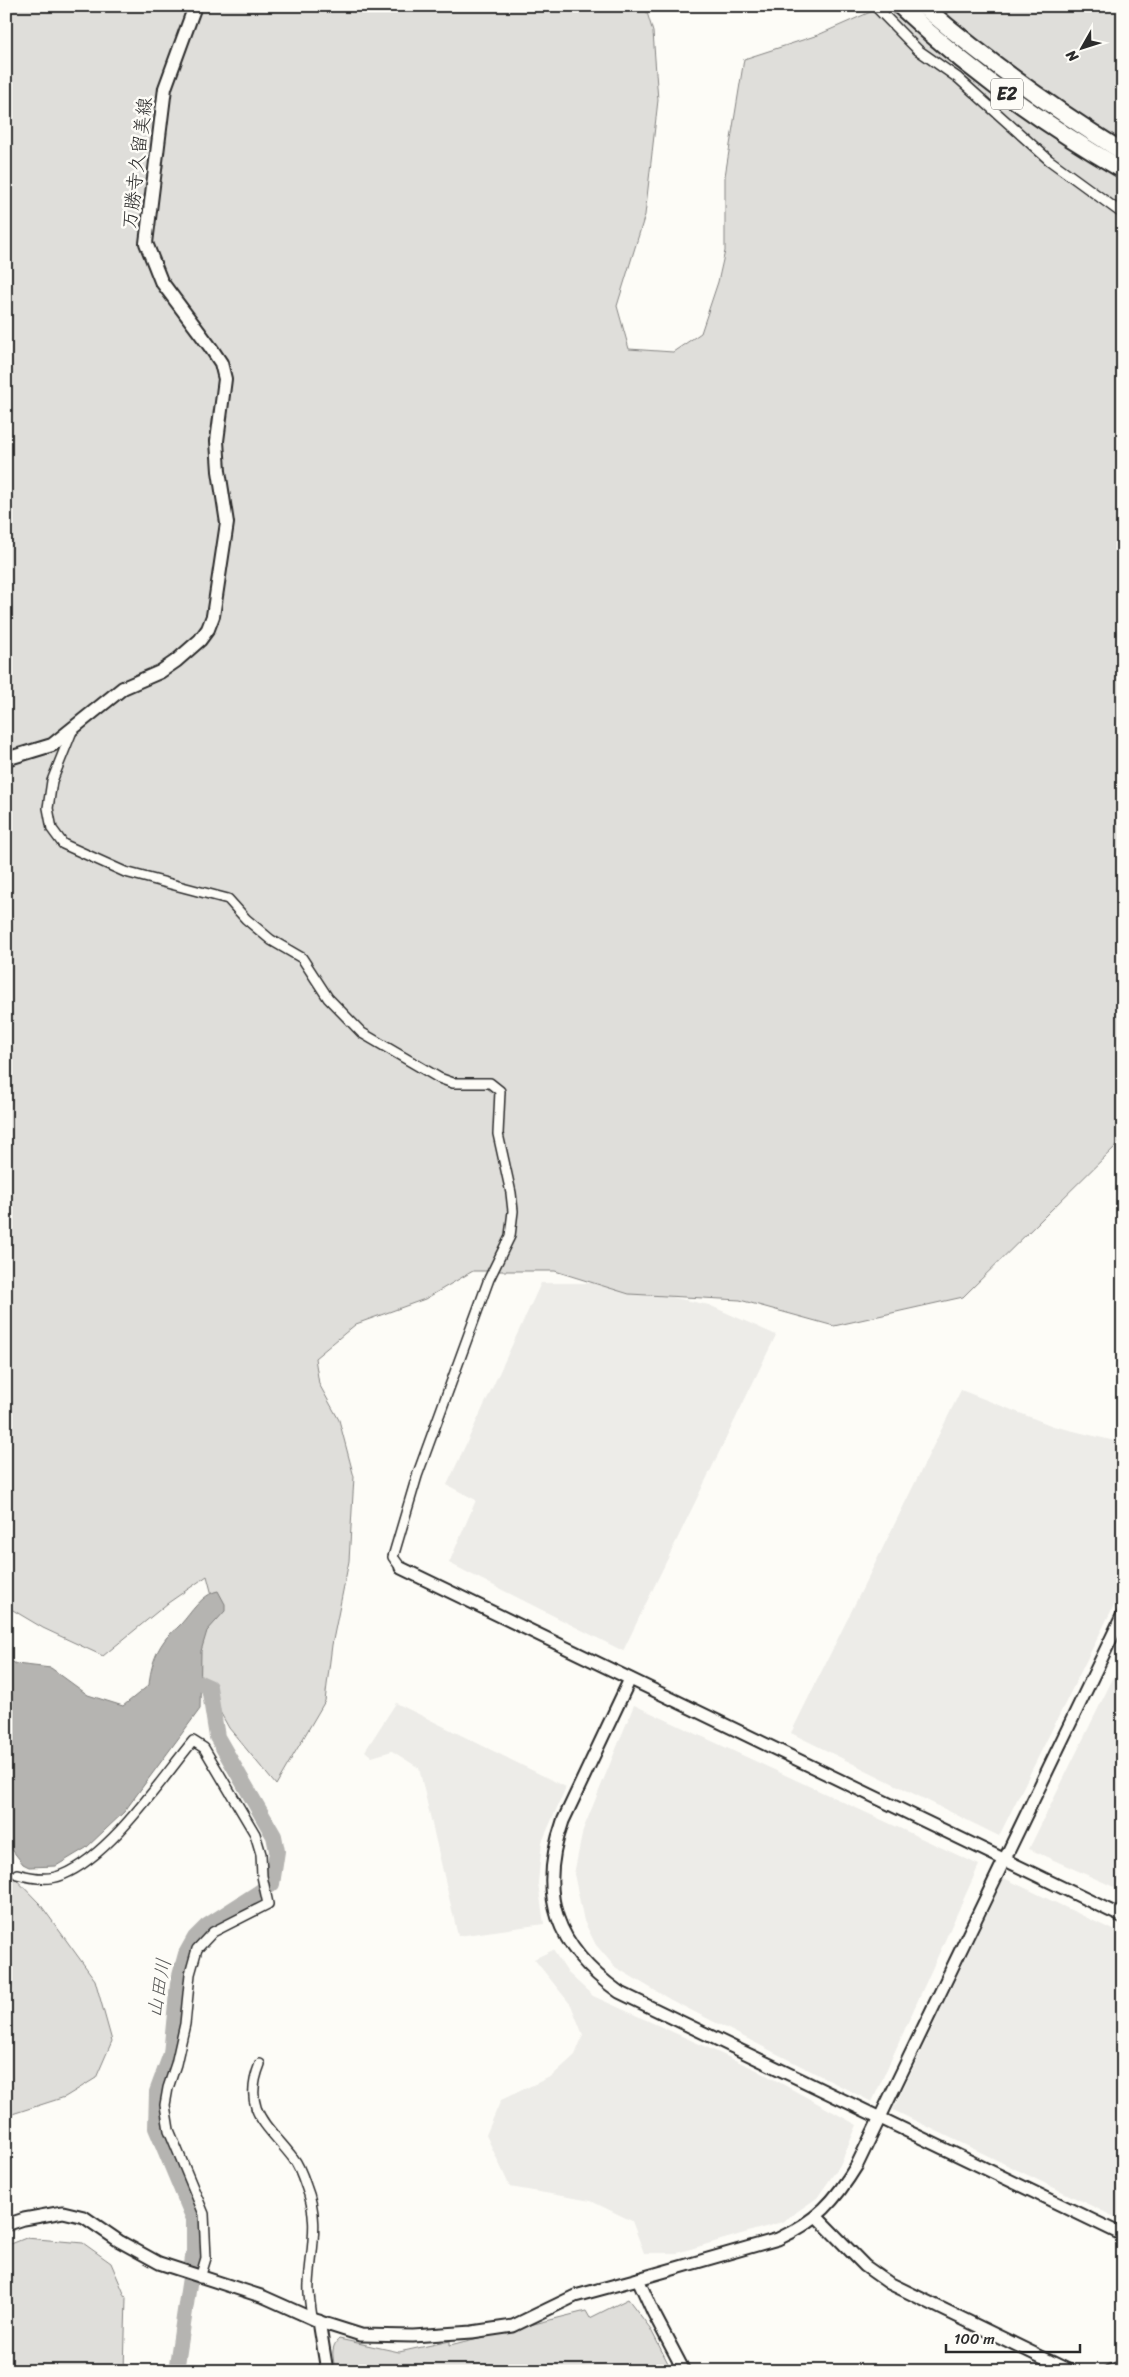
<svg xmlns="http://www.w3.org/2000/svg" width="1129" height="2377" viewBox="0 0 1129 2377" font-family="Sriracha,'Klee One',sans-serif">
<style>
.built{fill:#edece8}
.green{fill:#dfdeda;stroke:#858482}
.water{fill:#b5b4b1;stroke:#7e7d7b}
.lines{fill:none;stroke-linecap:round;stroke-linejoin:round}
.river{stroke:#b5b4b1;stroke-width:16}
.minor-casing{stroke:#2b2b2b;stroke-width:12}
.tertiary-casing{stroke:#2b2b2b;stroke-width:15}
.secondary-casing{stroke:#2b2b2b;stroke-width:16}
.motorway-casing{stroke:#2b2b2b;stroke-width:20}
.minor{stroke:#fdfcf7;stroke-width:9}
.tertiary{stroke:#fdfcf7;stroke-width:11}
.secondary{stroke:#fdfcf7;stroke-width:12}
.motorway{stroke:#fdfcf7;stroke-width:16}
.labels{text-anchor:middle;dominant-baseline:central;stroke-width:5;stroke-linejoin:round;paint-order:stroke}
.shield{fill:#fdfcf7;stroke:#6a6a68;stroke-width:1}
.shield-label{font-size:18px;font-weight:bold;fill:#2b2b2b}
.street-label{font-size:19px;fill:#2b2b2b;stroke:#fdfcf7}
.water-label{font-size:20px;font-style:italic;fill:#5b5b5a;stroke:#fdfcf7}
</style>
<rect width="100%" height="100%" fill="#fdfcf7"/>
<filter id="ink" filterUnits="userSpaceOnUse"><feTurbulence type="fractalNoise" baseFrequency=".02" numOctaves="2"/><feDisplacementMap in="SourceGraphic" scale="10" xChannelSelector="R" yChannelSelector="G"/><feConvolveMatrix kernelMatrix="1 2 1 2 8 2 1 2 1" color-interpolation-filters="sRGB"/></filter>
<g filter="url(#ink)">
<g class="built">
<path d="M541,1283H605L709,1305L776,1335L623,1651L449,1563L476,1500L447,1485Z"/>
<path d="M961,1390L1053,1426L1123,1443V1587L999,1836L791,1733Z"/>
<path d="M1123,1658V1891L1029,1849Z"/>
<path d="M396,1703L566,1787L542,1842L538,1883L544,1924L458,1936L419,1768L392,1751L372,1757L365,1751Z"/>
<path d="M634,1705L979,1865L872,2102L671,2000L615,1967L596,1945L584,1921L574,1874L583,1830Z"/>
<path d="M1004,1878L1123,1935V2221L893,2110Z"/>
<path d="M553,1950L568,1973L593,1996L757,2070L857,2125L840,2165L817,2198L782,2222L677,2253H644L632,2221L591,2201L510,2187L486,2135L501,2100L552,2076L575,2055L583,2035L571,2005L534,1959Z"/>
</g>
<g class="green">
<path d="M6,6H645L653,32L658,100L645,215L617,306L629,349L673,352L701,333L718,282L725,251V176L744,59L818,35L884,6H1123V1139L963,1297L834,1326L740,1300L629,1294L555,1271H473L425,1299L356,1324L315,1358L319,1384L339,1420L354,1477L349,1561L332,1645L325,1701L276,1785L229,1728L198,1672L191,1642L212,1595L207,1576L168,1603L103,1656L43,1628L6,1606Z"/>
<path d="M6,1869L40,1904L95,1980L112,2041L96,2078L65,2097L6,2116Z"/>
<path d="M26,2238L83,2243L111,2263L126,2298L124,2371H6V2246Z"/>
<path d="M628,2299L650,2328L672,2371H335C334,2359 329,2348 339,2339L399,2352L450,2341V2345L586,2311L590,2318Z"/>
</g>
<path class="water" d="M218,1591L225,1604V1611L207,1631L201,1651L200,1709L124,1812L86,1848L56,1866L29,1867L23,1864L6,1842V1658L16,1664L51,1668L88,1695L123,1706L149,1685C150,1670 155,1653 164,1641C168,1634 176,1630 181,1624C191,1613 202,1594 218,1591Z"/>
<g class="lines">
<path class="river" d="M176,2371L194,2251V2219L156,2128L157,2092L171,2054L178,1983L186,1954L195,1938L207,1926L272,1884L277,1851L274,1836L217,1737L209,1687L184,1676"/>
<defs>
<g id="minor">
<path d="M875,6L918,50L958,78L1049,160L1123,214"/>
<path d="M72,731L52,781L48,808L52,829L63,844L125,872L228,899L246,919L271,940L302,958L328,998L362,1033L439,1078L453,1083H490L500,1091L498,1134L511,1193L513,1211L510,1236L489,1279L417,1476L393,1557L401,1568"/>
<path d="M17,1874C31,1878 48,1881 62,1875C111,1855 160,1781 193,1741L204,1748L255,1834L261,1854L262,1876L268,1904L213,1932L197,1949L190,1974L185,2024L176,2064L168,2088L165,2105L169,2130L204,2214L206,2258L200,2278"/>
<path d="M260,2064C241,2111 268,2125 293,2158C299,2165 303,2177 306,2186C320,2221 311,2248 309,2284C308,2295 311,2307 312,2318"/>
</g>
<g id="tertiary">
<path d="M401,1568L1123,1917"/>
<path d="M630,1679L563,1821C537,1895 556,1947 619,1992L1123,2235"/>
<path d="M817,2217L865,2266L889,2283L1070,2371"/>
<path d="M6,2225L24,2219L63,2212L84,2217L119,2241L159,2263L264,2297L320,2322L361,2335L413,2336L472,2332L513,2326L575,2296L638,2279L653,2312L684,2371"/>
<path d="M638,2279L778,2239C817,2221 835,2201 857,2165L1123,1614"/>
<path d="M319,2321L327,2371"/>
<path d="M1110,2371L1123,2367"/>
</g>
<path id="secondary" d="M6,759L52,745L123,688L160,672L176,661L200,640L208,629L213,616L227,523L219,471L217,441L225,379L221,363L211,348L161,281L146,243L165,88L195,6"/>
<g id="motorway">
<path d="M900,6C967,69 1043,124 1123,170"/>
<path d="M923,6C986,60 1052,108 1123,152"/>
</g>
</defs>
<use href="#minor" class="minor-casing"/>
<use href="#tertiary" class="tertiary-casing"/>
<use href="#secondary" class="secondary-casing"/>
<use href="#motorway" class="motorway-casing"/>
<use href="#minor" class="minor"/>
<use href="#tertiary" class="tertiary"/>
<use href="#secondary" class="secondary"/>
<use href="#motorway" class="motorway"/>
</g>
</g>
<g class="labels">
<rect class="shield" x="991" y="78.5" width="32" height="31" rx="4"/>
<g class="shield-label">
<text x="1007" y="94">E2</text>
</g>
<g class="street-label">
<text transform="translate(137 163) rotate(-83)">万勝寺久留美線</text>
</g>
<g class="water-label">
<text transform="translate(159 1988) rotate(-80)">山田川</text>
</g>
</g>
<rect width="1129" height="2377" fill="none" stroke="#fdfcf7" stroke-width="25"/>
<rect x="12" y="12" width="1104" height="2352" fill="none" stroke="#2b2b2b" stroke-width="2" filter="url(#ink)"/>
<g transform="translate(1082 48) rotate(231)" stroke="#fdfcf7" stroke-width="4" paint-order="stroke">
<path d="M0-4L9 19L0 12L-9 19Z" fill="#2b2b2b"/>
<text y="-8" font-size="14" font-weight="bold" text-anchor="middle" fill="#2b2b2b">N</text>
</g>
<path d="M946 2344v8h134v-8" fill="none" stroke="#2b2b2b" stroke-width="2.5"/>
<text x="954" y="2344" font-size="15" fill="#2b2b2b" stroke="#fdfcf7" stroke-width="4" paint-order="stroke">100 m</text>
</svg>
